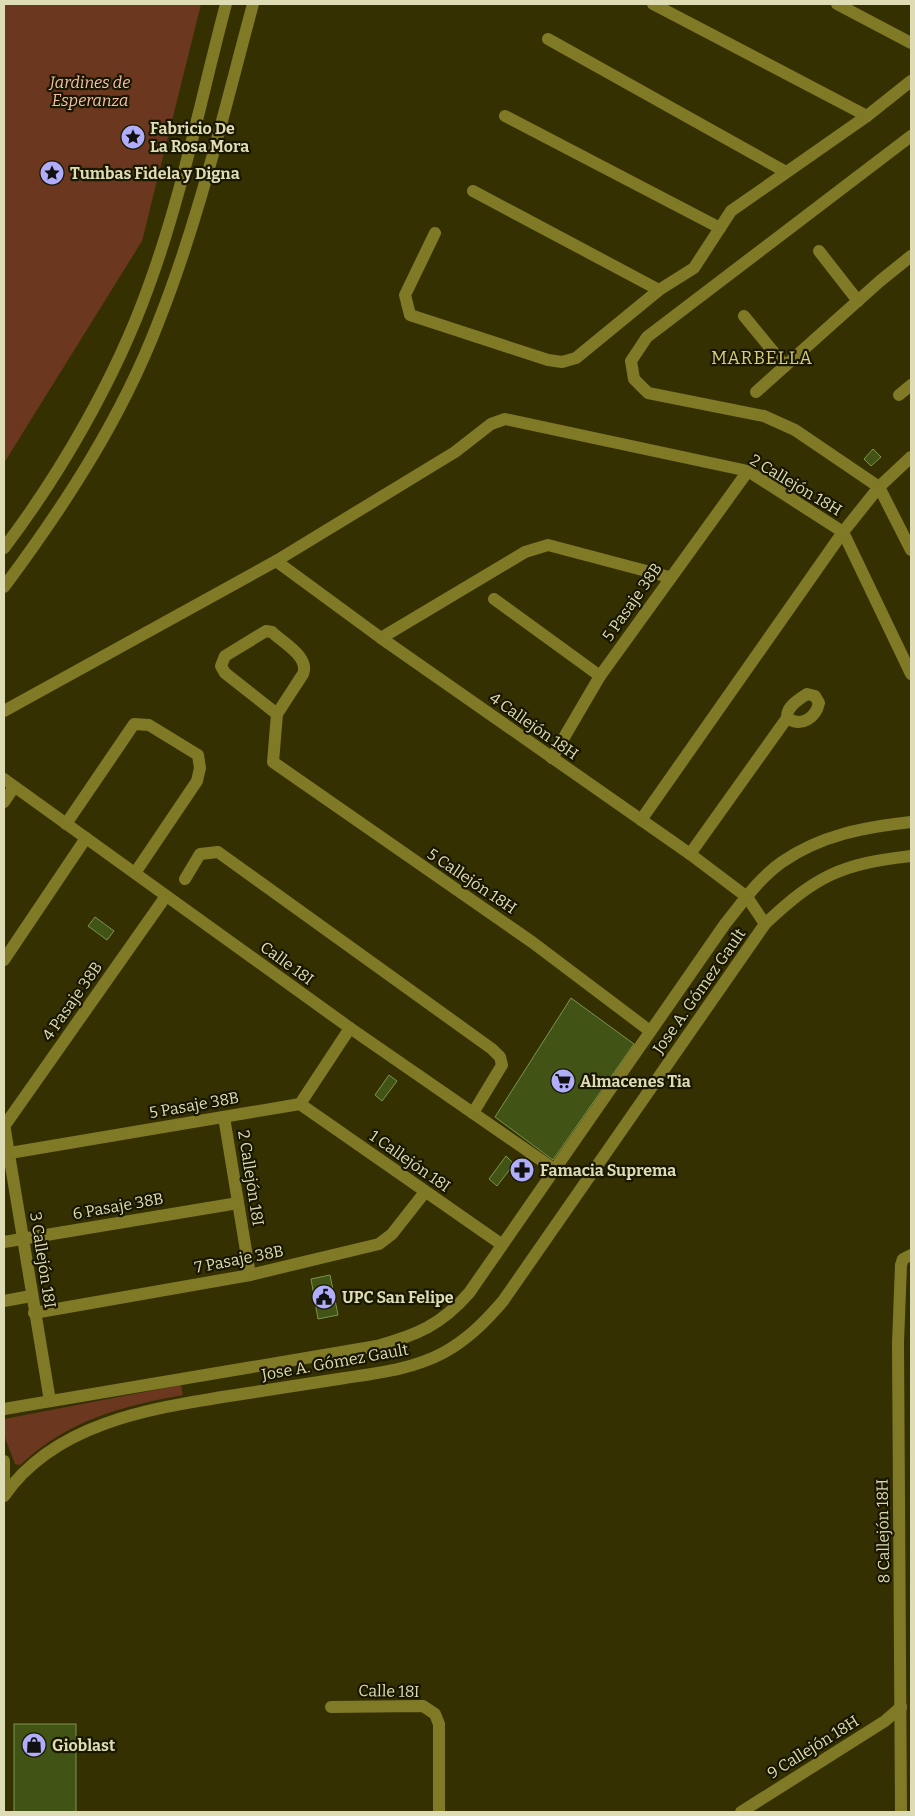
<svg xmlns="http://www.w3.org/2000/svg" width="915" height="1816" viewBox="0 0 915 1816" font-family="Bitter,serif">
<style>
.green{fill:#6b381f}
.building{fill:#415415;stroke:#7c944b}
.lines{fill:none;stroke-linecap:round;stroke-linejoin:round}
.minor{stroke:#807925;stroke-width:12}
.secondary{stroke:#807925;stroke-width:12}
.labels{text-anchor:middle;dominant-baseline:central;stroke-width:4.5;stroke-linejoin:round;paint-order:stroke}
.park-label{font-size:16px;font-style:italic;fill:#f6bea6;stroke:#1a1701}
.poi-label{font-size:16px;font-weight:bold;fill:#dedcb5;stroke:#1a1701;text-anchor:start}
.street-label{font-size:16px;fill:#dedcb5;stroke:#1a1701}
.neighbourhood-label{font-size:18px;letter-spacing:1px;fill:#d5cf7d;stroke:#1a1701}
</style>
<rect width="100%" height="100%" fill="#343002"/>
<g class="green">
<path d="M4,4H201L142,241L4,463Z"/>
<path d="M181,1385L183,1395C118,1407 69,1420 20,1465L15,1464L4,1435V1419Z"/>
</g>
<g class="building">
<path d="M873,449L881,457L871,466L864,459Z"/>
<path d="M95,917L114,931L107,940L88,926Z"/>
<path d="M571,998L634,1044L553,1160L495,1117Z"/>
<path d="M389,1075L397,1081L382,1101L375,1095Z"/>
<path d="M506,1156L514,1164L497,1186L489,1179Z"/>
<path d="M519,1159L533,1172L526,1181L511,1168Z"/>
<path d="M330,1275L338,1315L318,1319L311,1279Z"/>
<rect x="14" y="1724" width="62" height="88"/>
</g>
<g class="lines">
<g class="minor">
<path d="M653,4L867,116"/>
<path d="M837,4L911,43"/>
<path d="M548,39L786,172"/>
<path d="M505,116L720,228"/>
<path d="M911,136L647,337L631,361L634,379L648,393L764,416L795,430L879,487L911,550"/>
<path d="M473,191L659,290"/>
<path d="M435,233L405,295L410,315L548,360L562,362L576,358L659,290L694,268L731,211L867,116L911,81"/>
<path d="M819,251L858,301"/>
<path d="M744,316L785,366"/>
<path d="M756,392L880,281L911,256"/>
<path d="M899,395L911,385"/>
<path d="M276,561L381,638L690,854L747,897L765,924"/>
<path d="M494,599L600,676"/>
<path d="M381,638L525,552L548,545L669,577"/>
<path d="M4,711L276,561L455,452L491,424L505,419L748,471L843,532L911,674"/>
<path d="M277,714L225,673L221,666L225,656L266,631L272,632C283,643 310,657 303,674L277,714L273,762L532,942L650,1031"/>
<path d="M552,758L600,676L748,471"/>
<path d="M4,779L350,1028L554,1169"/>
<path d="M4,802L14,787"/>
<path d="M641,820L843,532L879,487L911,457"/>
<path d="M66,824L134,724L149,725L198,755L200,768L197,781L135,873"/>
<path d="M690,854L787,718C786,707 798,700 807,694L815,696L819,703C816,717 802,728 787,718"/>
<path d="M185,879L200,854L218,852L492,1049L500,1057L502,1065L473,1113"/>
<path d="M4,960L86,838"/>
<path d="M300,1104L501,1244"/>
<path d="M224,1117L250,1275"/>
<path d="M4,1124L50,1401"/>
<path d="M5,1125L166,896"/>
<path d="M4,1154L300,1104L350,1028"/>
<path d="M4,1242L238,1203"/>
<path d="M4,1301L31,1296"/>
<path d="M34,1313L250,1275L379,1244L392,1234L425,1192"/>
<path d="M331,1707L423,1706L435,1714L439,1724V1812"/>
<path d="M741,1812L885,1721L901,1707"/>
<path d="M901,1812L898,1343L901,1265L903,1259L911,1255"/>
</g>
<g class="secondary">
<path d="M4,548C61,473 116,377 148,288C182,196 201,98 226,4"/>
<path d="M4,587C65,505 121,419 158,323C199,220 224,111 253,4"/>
<path d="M4,1409L377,1346C417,1335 441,1325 469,1293L725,924C742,903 759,878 782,862C821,835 865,827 911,822"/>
<path d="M4,1461V1488"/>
<path d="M4,1496C54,1424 147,1409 229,1396C267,1390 306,1384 345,1378C378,1373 413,1369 443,1353C467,1340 485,1322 503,1301L765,924C817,875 841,864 911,856"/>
</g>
</g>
<defs>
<symbol id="sight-disc" viewBox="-11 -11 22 22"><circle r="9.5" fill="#b0aefa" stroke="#1a1701"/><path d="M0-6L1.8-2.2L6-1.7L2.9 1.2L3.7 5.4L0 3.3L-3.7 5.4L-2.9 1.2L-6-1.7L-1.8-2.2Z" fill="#111"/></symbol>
<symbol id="supermarket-disc" viewBox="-11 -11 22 22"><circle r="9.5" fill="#b0aefa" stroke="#1a1701"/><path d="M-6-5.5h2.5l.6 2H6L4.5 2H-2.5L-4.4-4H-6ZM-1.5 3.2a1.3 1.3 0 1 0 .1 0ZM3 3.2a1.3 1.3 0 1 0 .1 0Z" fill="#111"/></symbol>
<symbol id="pharmacy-disc" viewBox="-11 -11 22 22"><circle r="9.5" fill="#b0aefa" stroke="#1a1701"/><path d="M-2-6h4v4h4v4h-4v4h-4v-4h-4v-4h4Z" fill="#111"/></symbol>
<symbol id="civic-disc" viewBox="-11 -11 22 22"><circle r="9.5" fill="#b0aefa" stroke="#1a1701"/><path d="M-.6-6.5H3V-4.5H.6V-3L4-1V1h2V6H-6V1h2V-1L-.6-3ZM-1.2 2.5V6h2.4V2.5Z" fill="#111"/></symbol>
<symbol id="shop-disc" viewBox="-11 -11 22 22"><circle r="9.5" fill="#b0aefa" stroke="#1a1701"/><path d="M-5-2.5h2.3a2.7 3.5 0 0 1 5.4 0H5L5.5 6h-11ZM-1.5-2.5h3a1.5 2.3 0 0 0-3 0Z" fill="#111"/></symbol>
</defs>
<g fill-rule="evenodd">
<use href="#sight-disc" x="119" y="123" width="28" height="28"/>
<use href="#sight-disc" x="38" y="159" width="28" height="28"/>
<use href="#supermarket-disc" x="549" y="1067" width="28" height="28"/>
<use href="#pharmacy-disc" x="508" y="1156" width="28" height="28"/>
<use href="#civic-disc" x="310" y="1283" width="28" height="28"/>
<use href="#shop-disc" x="20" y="1731" width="28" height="28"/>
</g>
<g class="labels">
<g class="park-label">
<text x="90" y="82">Jardines de<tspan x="90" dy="18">Esperanza</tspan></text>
</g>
<g class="poi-label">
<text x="150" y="128">Fabricio De<tspan x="150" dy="18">La Rosa Mora</tspan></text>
<text x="70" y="173">Tumbas Fidela y Digna</text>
<text x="580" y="1081">Almacenes Tia</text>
<text x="540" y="1170">Famacia Suprema</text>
<text x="342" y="1297">UPC San Felipe</text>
<text x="52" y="1745">Gioblast</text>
</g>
<g class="street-label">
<text transform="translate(796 485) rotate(31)">2 Callejón 18H</text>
<text transform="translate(632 602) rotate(-55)">5 Pasaje 38B</text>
<text transform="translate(534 726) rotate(35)">4 Callejón 18H</text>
<text transform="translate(472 881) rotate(34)">5 Callejón 18H</text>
<text transform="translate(287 963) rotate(36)">Calle 18I</text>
<text transform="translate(699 991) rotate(-55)">Jose A. Gómez Gault</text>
<text transform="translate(72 1001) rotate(-55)">4 Pasaje 38B</text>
<text transform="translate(194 1105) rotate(-10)">5 Pasaje 38B</text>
<text transform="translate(410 1161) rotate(35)">1 Callejón 18I</text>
<text transform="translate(251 1178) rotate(81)">2 Callejón 18I</text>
<text transform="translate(118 1206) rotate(-10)">6 Pasaje 38B</text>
<text transform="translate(239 1259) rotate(-11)">7 Pasaje 38B</text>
<text transform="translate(43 1260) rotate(81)">3 Callejón 18I</text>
<text transform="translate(335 1362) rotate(-10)">Jose A. Gómez Gault</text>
<text transform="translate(883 1531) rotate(-91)">8 Callejón 18H</text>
<text transform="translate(389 1691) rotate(1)">Calle 18I</text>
<text transform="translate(813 1747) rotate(-32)">9 Callejón 18H</text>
</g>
<g class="neighbourhood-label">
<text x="762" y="358">MARBELLA</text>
</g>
</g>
<rect width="915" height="1816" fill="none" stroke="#dedcb5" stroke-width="10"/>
</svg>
